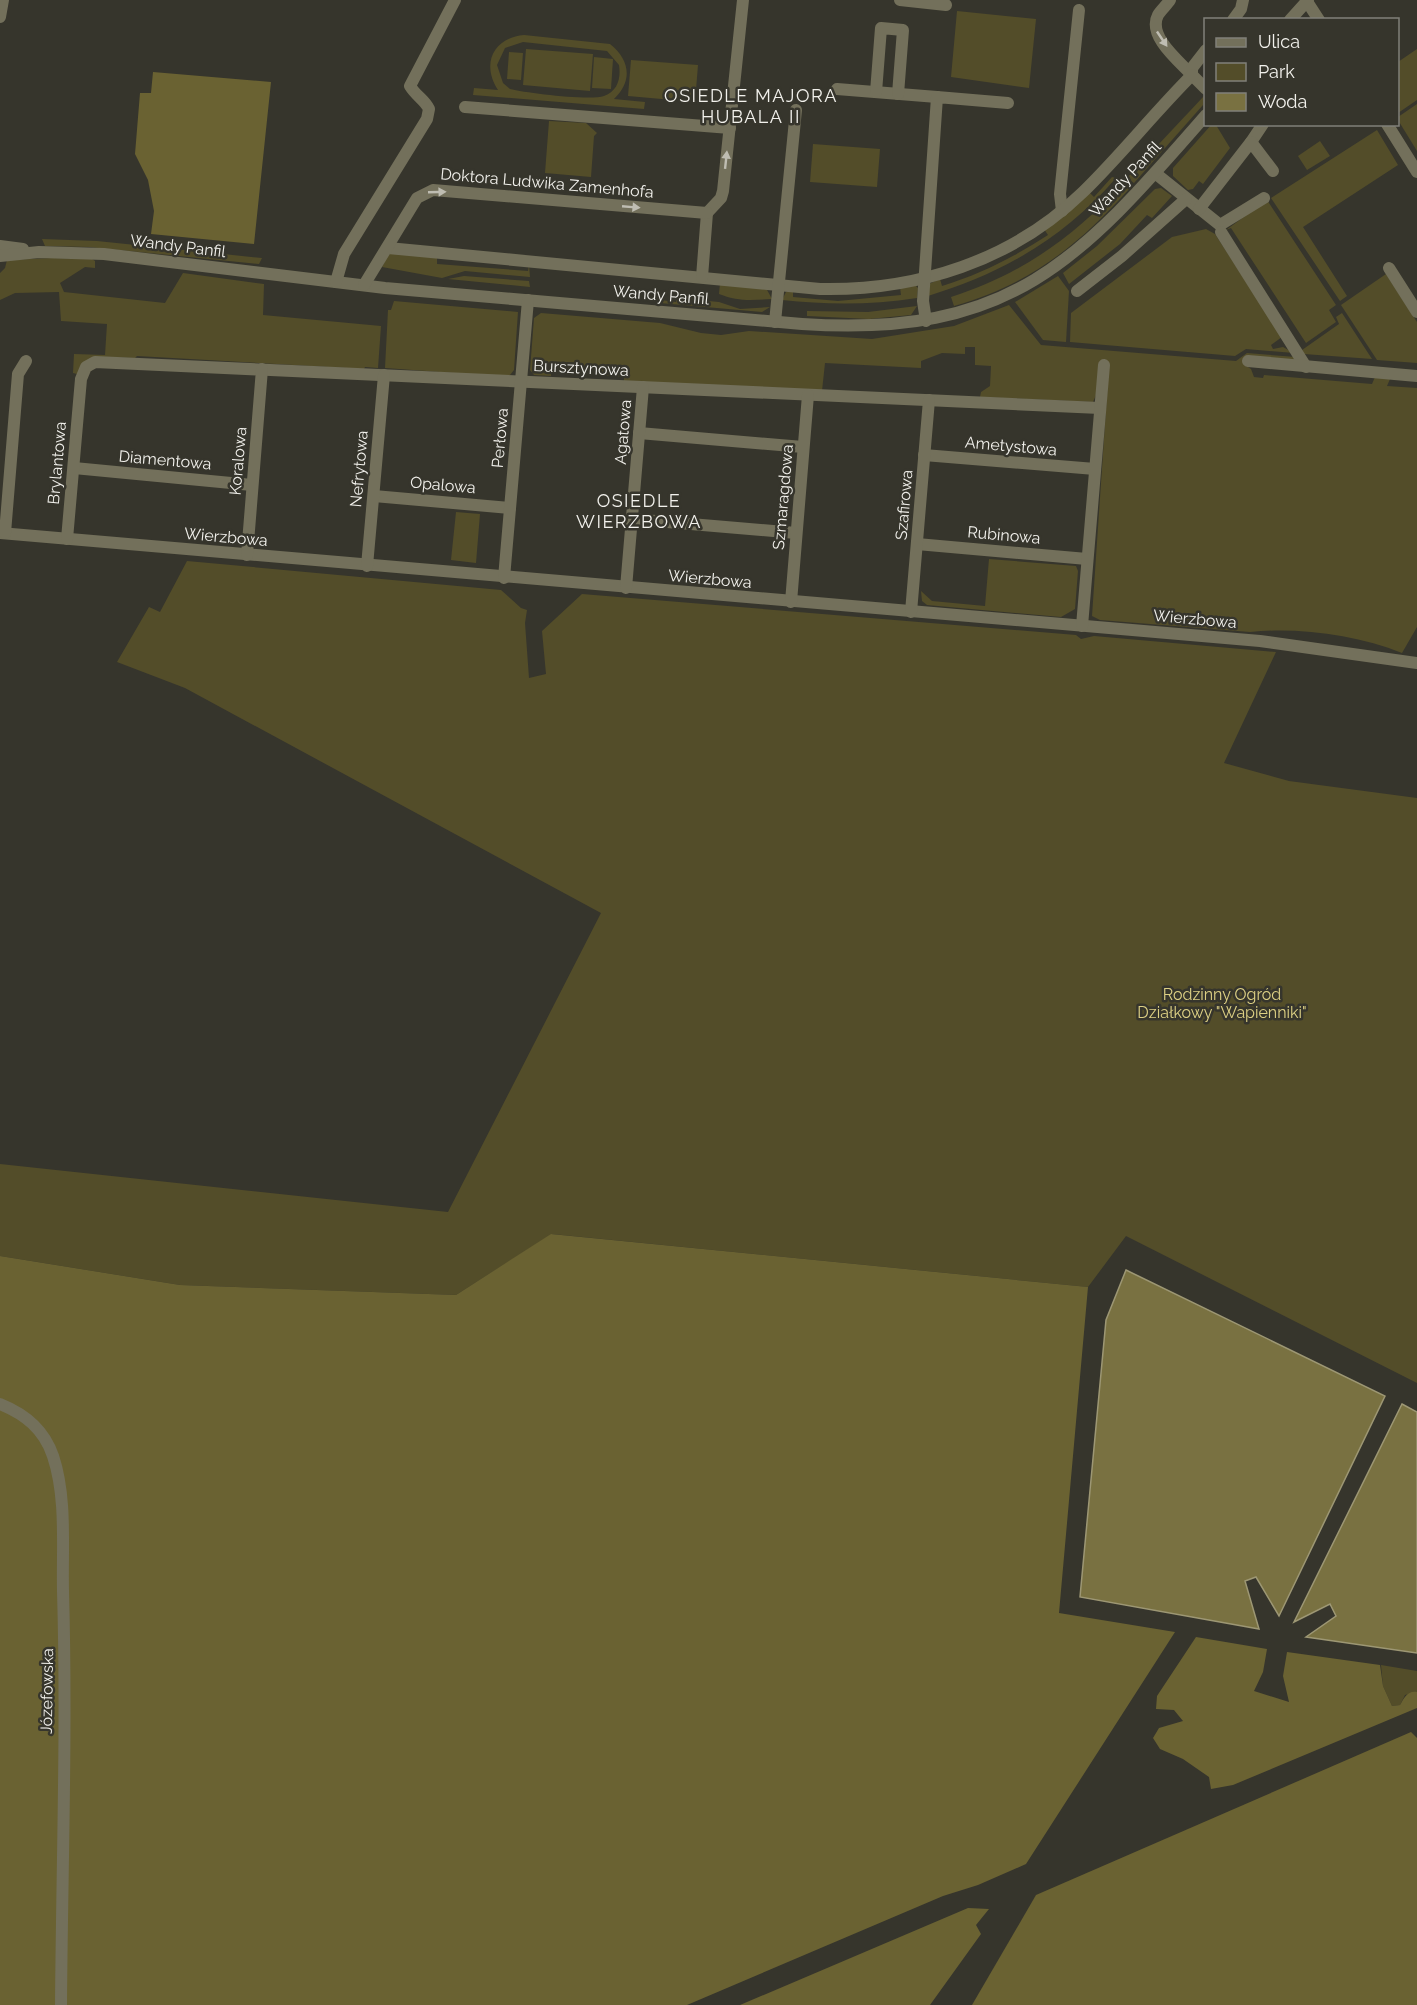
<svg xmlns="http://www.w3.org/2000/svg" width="1417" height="2005" viewBox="0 0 1417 2005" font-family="Raleway,sans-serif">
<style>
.green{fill:#534d29;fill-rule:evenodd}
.forest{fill:#6a6232}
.water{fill:#797141;stroke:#9d9774;stroke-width:1.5}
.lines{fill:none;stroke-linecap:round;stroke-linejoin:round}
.minor{stroke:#73705b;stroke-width:12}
.oneway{fill:#bfbdb2}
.labels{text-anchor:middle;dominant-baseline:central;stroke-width:5;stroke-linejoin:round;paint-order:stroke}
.street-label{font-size:16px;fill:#f2f1ec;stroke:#36352c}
.park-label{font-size:16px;fill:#ddd084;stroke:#36352c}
.neighbourhood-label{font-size:18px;letter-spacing:1.5px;fill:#f2f1ec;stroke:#36352c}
</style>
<rect width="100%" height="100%" fill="#36352c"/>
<g class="green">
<path d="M957,11L1036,19L1029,88L951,77Z"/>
<path d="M524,35L610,44C630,60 633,81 614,99L645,102L644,109L473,95L474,88L498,90C481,64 493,38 524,35ZM523,42L607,51L619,65C621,78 618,91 604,96C590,101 526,93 510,89L503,83L497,65L505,48Z"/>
<path d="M526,49L593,54L590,91L523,85Z"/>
<path d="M1417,49V100L1398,113V62Z"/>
<path d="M509,52L523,53L521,80L507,79Z"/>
<path d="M594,57L613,59L611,89L592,88Z"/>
<path d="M631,60L698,65L695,102L628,96Z"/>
<path d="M1204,96L1203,105L1134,183L1127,178Z"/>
<path d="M1417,104V151L1398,120V117Z"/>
<path d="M549,121L586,123L597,133L594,136L591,177L545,173Z"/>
<path d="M1212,124L1216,125L1230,148L1203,184L1199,181L1193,189L1188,190L1173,176V168Z"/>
<path d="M1377,130L1398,165L1303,227L1347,296L1340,301L1271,198Z"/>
<path d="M1320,141L1330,156L1307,170L1298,156Z"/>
<path d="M813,144L880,149L877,187L810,182Z"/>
<path d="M1112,177L1116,178C1064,238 1003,273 928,296L929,284L940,279L942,286C981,274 1014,257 1048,235L1044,229L1089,192L1094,197Z"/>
<path d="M1123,183L1130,188C1079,245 1029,285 954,306L951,297C1021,275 1075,236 1123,183Z"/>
<path d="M1161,188L1172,196L1152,218L1147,215L1120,244L1069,284L1063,273L1097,246L1155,189Z"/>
<path d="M1267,200L1336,305L1329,310L1336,322L1306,343L1231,228L1226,230Z"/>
<path d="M1206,229L1215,234L1282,337L1271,345L1273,349L1283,347L1294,353L1246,349L1235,356L1070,342L1071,313L1172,237Z"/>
<path d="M42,239L97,241L262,258L259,264L89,247L45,246Z"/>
<path d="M394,252L437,256V264L528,271L529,265L530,277L465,271L442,278L382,267L388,255Z"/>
<path d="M53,258L92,259L95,261V268L85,267L60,283L64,292L165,303L183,273L264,284L263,315L381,326L378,368L365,367L364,369L137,356L135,358L101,357L77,374L73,373L74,354L105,355L107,324L61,321L59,292L15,293L0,300V273L5,268L7,260Z"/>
<path d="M1386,274L1417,322V363L1377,360L1341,305Z"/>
<path d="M464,276L529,281L530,287L448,279Z"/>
<path d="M1058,276L1069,291L1066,342L1043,340L1015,302Z"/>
<path d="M720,283L766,288L772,299C752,300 739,302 719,294Z"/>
<path d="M915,285L918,288L917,298C872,305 828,305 782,300L786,292L793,290V297L838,301L901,295L900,287Z"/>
<path d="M676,298L719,302L740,309L770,307L762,312L660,303L661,300L676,302Z"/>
<path d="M394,301L518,312L514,370L510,375L495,376L385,368L388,310H391Z"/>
<path d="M1009,305L1041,345L1236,361L1247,353L1296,357V361L1245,365L1251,369L1254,377L1263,378L1264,375L1372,384L1375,377L1390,379L1387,386L1417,388V627L1402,653C1357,635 1298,627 1250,632L1100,620L1092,616L1109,365L1093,402L980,397L981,392L990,386L991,366L975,365V347H965V354L942,353L921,361V368L825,363L822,391L624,384V377L551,371V376L534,375L530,370L534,318L541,313L660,323L701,333L721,335L749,331L872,339L954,326Z"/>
<path d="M917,306L911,315L869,319L807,316V311L868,312Z"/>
<path d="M1342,313L1372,359L1304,354L1302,350L1339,324L1336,317Z"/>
<path d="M456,512L480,514L476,563L451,560Z"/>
<path d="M989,559L1076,566L1078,571L1075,609L1061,617L927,605L922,601L921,591L932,601L985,606Z"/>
<path d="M187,561L501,590L521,608L527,610L525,623L529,678L546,674L542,631L582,594L1076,635L1081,639L1094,636L1276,652L1224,763L1289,781L1417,798V1383L1126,1236L1088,1287L552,1234L456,1295L180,1285L0,1256V1164L448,1212L601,913L185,688L117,662L149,607L160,612Z"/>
<path d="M1381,1665L1417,1671V1692L1405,1695L1400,1705L1392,1706L1383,1686Z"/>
</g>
<g class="forest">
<path d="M153,72L271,82L254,244L151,234L154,211L148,180L135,154L140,93H151Z"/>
<path d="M551,1234L1088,1287L1059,1613L1175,1632L1026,1864L978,1885L943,1896L687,2005H0V1256L180,1285L456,1295Z"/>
<path d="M1196,1637L1267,1649L1263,1672L1254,1691L1289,1702L1283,1676L1287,1652L1380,1665L1383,1686L1392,1706L1400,1705C1404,1698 1408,1690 1417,1692V1708L1233,1785L1211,1789L1209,1777L1183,1759L1160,1749L1153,1738L1159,1728L1183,1721L1174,1710L1156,1709L1157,1696Z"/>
<path d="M1411,1732L1417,1738V2005H972L1036,1895Z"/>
<path d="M968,1908L989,1909L976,1925L981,1934L930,2005H740Z"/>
</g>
<g class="water">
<path d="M1126,1270L1385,1396L1279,1616L1256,1577L1245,1581L1259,1629L1080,1597L1106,1320Z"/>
<path d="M1402,1404L1417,1412V1653L1306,1637L1336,1616L1330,1604L1294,1622Z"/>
</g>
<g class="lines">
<g class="minor">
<path d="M900,0L946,5"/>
<path d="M1170,0C1167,5 1161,10 1158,15C1147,36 1179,61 1192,75"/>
<path d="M1306,0L1319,20"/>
<path d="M0,17L3,0"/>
<path d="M1233,20L1241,9L1243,0"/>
<path d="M1290,20L1308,0"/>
<path d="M1192,75V68L1206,50"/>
<path d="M837,89L937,97"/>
<path d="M876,92L881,28L903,30L898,94"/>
<path d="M465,107L730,128"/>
<path d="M1387,124L1417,172"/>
<path d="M1251,142L1263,124"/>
<path d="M1155,173L1220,225L1264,198"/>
<path d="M1199,209L1251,142L1273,171"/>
<path d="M1062,211L1060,194L1079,10"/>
<path d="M707,213L721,198L723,191L743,0"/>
<path d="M1221,232L1306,367"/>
<path d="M0,246L23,249"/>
<path d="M388,248L820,289C917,291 1012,261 1083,192C1121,155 1154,113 1192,75L1206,89"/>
<path d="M0,256L39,252L104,254L385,288L802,324C1011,338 1078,262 1206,115"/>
<path d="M1389,268L1417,312"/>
<path d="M702,277L707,213"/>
<path d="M336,282L344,254L427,119L429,109C425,100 416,96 410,86L455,0"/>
<path d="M364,285L417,198L433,190L707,213"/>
<path d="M1077,291L1122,256L1186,199"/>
<path d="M926,321L923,301L937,97L1008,103"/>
<path d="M775,322L796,110"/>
<path d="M1248,361L1417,376"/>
<path d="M639,433L803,447"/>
<path d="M924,455L1095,469"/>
<path d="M74,468L252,485"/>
<path d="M374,496L510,508"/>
<path d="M632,519L796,533"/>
<path d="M0,533L1260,641L1417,663"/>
<path d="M5,533L18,374L26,361"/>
<path d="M67,539L81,379L86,367L95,362L1100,408"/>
<path d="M917,544L1087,559"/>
<path d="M247,555L262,369"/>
<path d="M367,566L384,375"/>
<path d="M504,578L528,300"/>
<path d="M626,588L643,387"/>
<path d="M791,602L808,395"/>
<path d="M911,612L929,400"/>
<path d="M1082,626L1104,365"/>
<path d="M0,1404C25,1414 44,1429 53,1456C67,1498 62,1548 63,1591C67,1729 62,1867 61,2005"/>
</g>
</g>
<defs><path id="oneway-solid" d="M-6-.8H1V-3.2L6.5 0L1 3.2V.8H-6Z" transform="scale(1.5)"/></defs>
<g class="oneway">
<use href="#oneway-solid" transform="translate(1162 39) rotate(56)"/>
<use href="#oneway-solid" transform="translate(726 160) rotate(-84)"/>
<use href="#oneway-solid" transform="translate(437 192) rotate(-2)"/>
<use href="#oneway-solid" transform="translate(631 207) rotate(5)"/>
</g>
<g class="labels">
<g class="street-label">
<text transform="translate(1125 179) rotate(-47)">Wandy Panfil</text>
<text transform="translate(547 183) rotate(5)">Doktora Ludwika Zamenhofa</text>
<text transform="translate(178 246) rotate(7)">Wandy Panfil</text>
<text transform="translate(661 295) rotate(5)">Wandy Panfil</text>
<text transform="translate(581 368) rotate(3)">Bursztynowa</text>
<text transform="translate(623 432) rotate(-85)">Agatowa</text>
<text transform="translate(500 438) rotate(-85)">Perłowa</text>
<text transform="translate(1011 446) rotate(5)">Ametystowa</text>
<text transform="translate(165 460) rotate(5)">Diamentowa</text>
<text transform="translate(238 461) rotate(-85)">Koralowa</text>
<text transform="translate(57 463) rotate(-85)">Brylantowa</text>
<text transform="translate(359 469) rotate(-85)">Nefrytowa</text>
<text transform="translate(443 485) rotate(5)">Opalowa</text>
<text transform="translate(783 497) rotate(-85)">Szmaragdowa</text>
<text transform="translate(904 505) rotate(-85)">Szafirowa</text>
<text transform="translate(1004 535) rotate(5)">Rubinowa</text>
<text transform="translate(226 537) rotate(5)">Wierzbowa</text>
<text transform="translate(710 579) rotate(5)">Wierzbowa</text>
<text transform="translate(1195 619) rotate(5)">Wierzbowa</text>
<text transform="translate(47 1691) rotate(-89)">Józefowska</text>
</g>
<g class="park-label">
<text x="1222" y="994">Rodzinny Ogród<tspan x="1222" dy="18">Działkowy "Wapienniki"</tspan></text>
</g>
<g class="neighbourhood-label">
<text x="751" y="95">OSIEDLE MAJORA<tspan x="751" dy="21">HUBALA II</tspan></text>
<text x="639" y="500">OSIEDLE<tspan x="639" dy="21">WIERZBOWA</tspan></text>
</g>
</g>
<rect x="1204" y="18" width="195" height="108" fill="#36352c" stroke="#818079" stroke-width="1.5"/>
<rect x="1216" y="38" width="30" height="9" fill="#73705b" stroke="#818079" stroke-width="1.5"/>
<text x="1258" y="48" font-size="18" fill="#f2f1ec">Ulica</text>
<rect x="1216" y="63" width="30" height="18" fill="#534d29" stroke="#818079" stroke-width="1.5"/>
<text x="1258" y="78" font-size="18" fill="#f2f1ec">Park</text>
<rect x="1216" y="93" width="30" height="18" fill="#797141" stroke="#818079" stroke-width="1.5"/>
<text x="1258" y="108" font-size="18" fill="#f2f1ec">Woda</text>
</svg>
